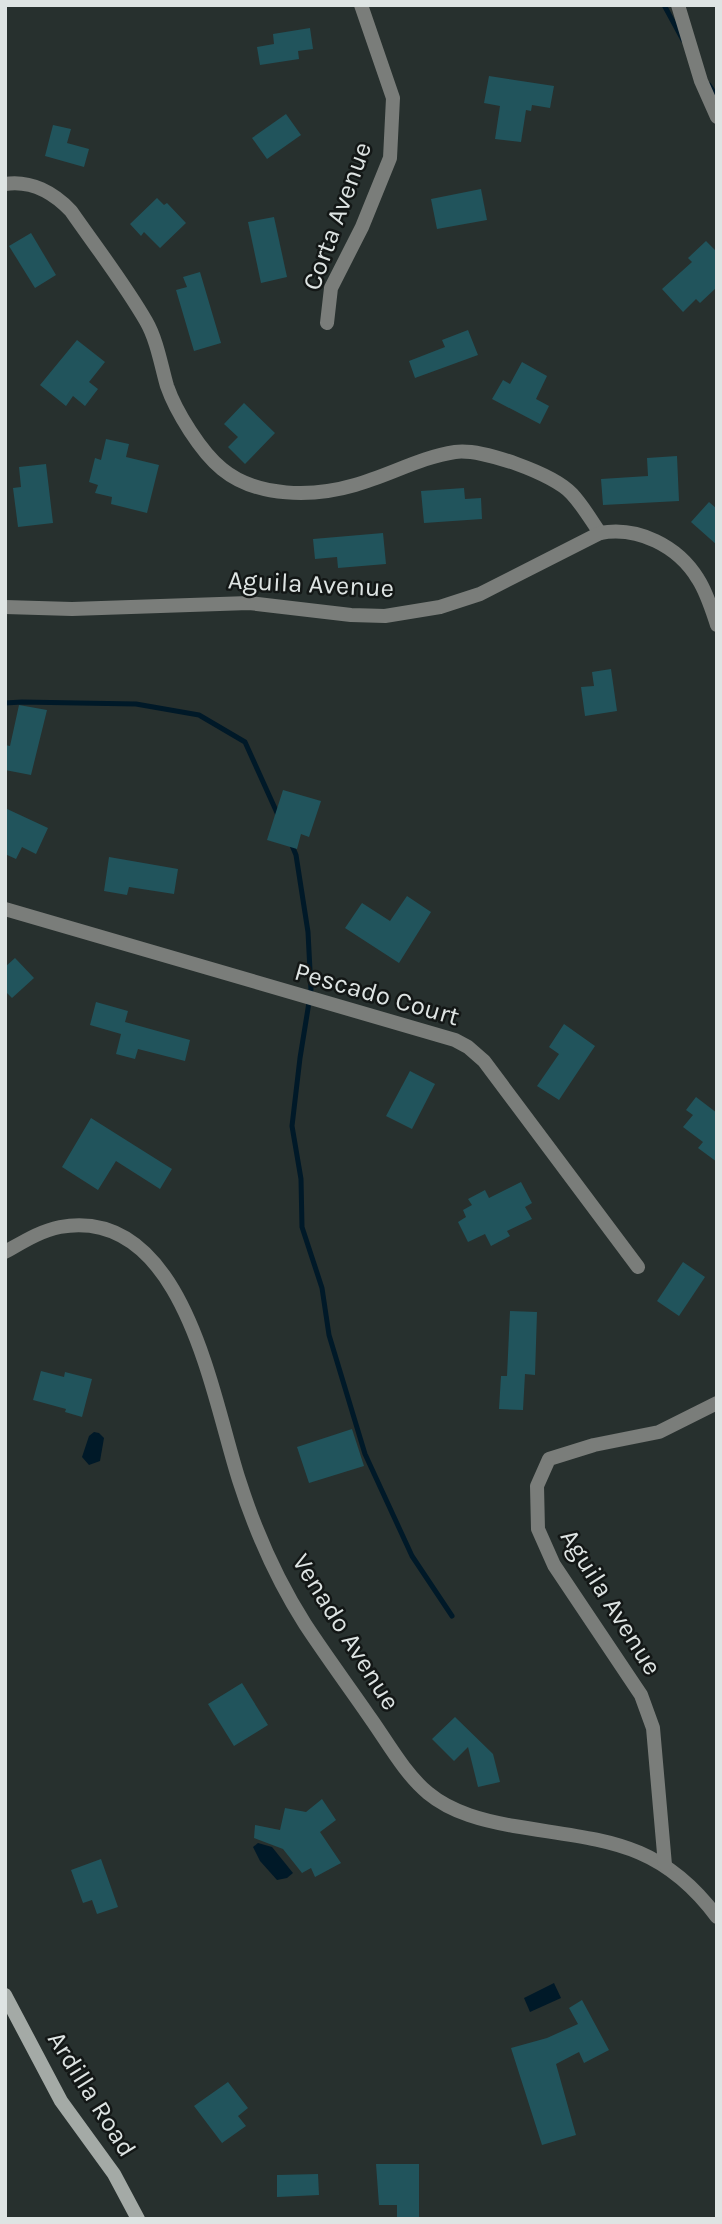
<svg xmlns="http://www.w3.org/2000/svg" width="722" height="2224" viewBox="0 0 722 2224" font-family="Karla,sans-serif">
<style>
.water{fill:#001928}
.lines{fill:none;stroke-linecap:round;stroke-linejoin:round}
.stream{stroke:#001928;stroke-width:5}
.building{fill:#21545c}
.street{stroke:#7a7d7a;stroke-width:14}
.secondary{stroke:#a4aaa6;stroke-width:14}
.labels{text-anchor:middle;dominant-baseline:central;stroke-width:5;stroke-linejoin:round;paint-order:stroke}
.street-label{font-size:26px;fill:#dee4e3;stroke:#131716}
</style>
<rect width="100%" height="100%" fill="#27302e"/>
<g class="water">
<path d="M94,1432L99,1433L104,1438L100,1461L89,1465L82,1457L89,1436Z"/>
<path d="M258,1843L272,1847L293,1873L287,1878L277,1880L260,1861L253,1847Z"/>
<path d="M554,1983L561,1998L530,2012L524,1998Z"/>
</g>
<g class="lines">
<g class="stream">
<path d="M664,5L683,40"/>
<path d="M709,85L717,97"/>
<path d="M5,703L22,702L136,704L199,715L245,742L278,815"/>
<path d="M291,843L296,855L308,932L311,990L300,1058L292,1126L301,1179L302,1227L322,1288L329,1335L365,1454L412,1556L452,1616"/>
</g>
</g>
<g class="building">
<path d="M310,28L313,49L298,51L299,59L260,65L257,47L274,44L273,34Z"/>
<path d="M489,76L554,86L550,108L532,105L531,111L526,110L521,142L495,139L500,106L484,103Z"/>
<path d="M286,114L301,135L267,159L252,138Z"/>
<path d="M53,125L71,129L67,143L89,149L84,167L45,156Z"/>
<path d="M481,189L487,220L437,229L431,199Z"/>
<path d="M157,198L164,205L167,203L186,223L160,248L144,232L141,236L130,224Z"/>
<path d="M274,217L287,277L261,283L248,222Z"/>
<path d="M31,233L56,275L35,288L9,246Z"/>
<path d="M706,241L717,252V287L700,303L696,299L683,312L662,289L692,262L688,258Z"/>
<path d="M200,272L221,343L194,351L176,290L187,287L183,277Z"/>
<path d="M468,330L478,355L415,378L409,361L445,347L442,340Z"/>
<path d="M77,340L105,362L89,382L98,389L85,406L73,396L66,406L40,385Z"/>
<path d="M522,362L547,376L536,399L549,406L540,424L492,399L503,380L510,384Z"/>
<path d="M244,403L275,433L245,464L228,447L238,437L224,424Z"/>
<path d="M106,439L129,444L126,457L159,465L147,513L111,504L112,497L95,493L98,485L89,482L95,458L101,460Z"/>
<path d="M677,456L679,501L603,505L601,479L648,476L647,458Z"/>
<path d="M46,464L53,523L18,527L13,488L21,487L19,467Z"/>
<path d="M464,488L465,499L481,498L482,519L424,523L421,491Z"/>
<path d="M709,502L717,509V545L691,522Z"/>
<path d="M383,533L386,564L338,568L337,557L315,559L313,539Z"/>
<path d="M611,669L617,711L585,716L581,687L594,686L592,672Z"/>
<path d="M19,705L47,710L31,775L5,770V745L10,746Z"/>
<path d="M283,790L321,801L309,837L301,834L297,849L267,840Z"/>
<path d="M5,808L48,828L36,854L22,847L16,859L5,854Z"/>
<path d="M109,857L178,869L174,894L129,887L127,895L104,891Z"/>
<path d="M407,896L431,912L399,963L345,928L362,903L390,921Z"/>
<path d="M15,958L34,978L12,998L5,991V967Z"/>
<path d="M96,1002L128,1011L125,1022L190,1040L185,1061L138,1049L135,1059L116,1054L121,1034L90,1025Z"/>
<path d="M564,1024L595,1046L559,1100L537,1086L559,1054L549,1047Z"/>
<path d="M410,1071L435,1084L412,1129L386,1116Z"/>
<path d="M696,1097L717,1113V1162L698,1148L703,1142L683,1127L693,1115L686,1110Z"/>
<path d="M91,1118L172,1169L160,1189L116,1161L98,1190L62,1167Z"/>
<path d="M521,1182L532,1203L525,1207L532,1219L507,1231L510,1236L491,1246L485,1234L468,1242L458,1222L466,1217L463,1210L472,1205L468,1199L485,1190L489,1198Z"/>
<path d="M683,1262L705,1277L679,1316L657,1301Z"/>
<path d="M510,1311L537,1312L535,1375L525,1374L523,1410L499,1409L501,1376H507Z"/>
<path d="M41,1371L64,1377L65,1372L92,1379L82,1417L65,1412L66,1409L33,1400Z"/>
<path d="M352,1429L364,1466L309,1483L297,1447Z"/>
<path d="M242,1683L268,1725L234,1746L208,1704Z"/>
<path d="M455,1717L493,1754L500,1782L478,1787L468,1747L454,1761L432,1739Z"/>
<path d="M322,1799L336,1820L320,1832L341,1863L315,1877L311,1868L302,1873L283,1849L254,1838L255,1825L280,1830L285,1808L306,1812Z"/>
<path d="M101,1859L118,1907L97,1914L92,1900L83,1903L71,1870Z"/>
<path d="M582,2000L609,2050L584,2063L579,2052L556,2064L576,2135L542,2145L511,2048L547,2038L578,2024L569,2008Z"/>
<path d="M228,2082L248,2108L238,2116L246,2126L222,2143L194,2106Z"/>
<path d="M376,2164H419V2219H397V2205H379Z"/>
<path d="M318,2174L319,2195L277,2197V2175Z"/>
</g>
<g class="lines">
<g class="street">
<path d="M678,5L701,81L717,117"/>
<path d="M5,184C31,180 54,193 71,211C96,247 124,283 146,321C157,340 161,365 167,386C176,412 201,452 222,469C257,498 314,497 355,485C388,476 421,457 455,452C482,448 554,474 572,494C583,506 591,520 600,533"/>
<path d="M327,323L331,288L362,227L390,158L393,98L361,5"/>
<path d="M5,607L72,609L249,603L351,615L385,616L440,607L480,594L600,533C638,526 678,546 698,579C707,593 712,610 717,625"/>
<path d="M5,909L455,1040L468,1047L484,1061L638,1267"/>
<path d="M5,1252C23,1242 40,1231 60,1227C184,1205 212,1397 239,1480C255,1530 277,1580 305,1624C326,1656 349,1687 371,1719C388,1743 405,1774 428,1793C452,1813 485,1821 514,1826C602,1841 659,1839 717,1917"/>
<path d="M665,1865L653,1728L641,1695L554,1565L538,1529L537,1486L549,1459L594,1445L659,1432L717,1403"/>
</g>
<path class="secondary" d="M5,1995L61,2101L114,2174L138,2219"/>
</g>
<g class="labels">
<g class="street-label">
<text transform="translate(337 216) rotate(-70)">Corta Avenue</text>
<text transform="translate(311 584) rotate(3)">Aguila Avenue</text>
<text transform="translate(377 994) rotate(16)">Pescado Court</text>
<text transform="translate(611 1602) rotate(58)">Aguila Avenue</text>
<text transform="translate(346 1632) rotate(58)">Venado Avenue</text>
<text transform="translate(92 2094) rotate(58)">Ardilla Road</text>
</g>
</g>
<rect width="722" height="2224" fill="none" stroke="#dee4e3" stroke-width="14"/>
</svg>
